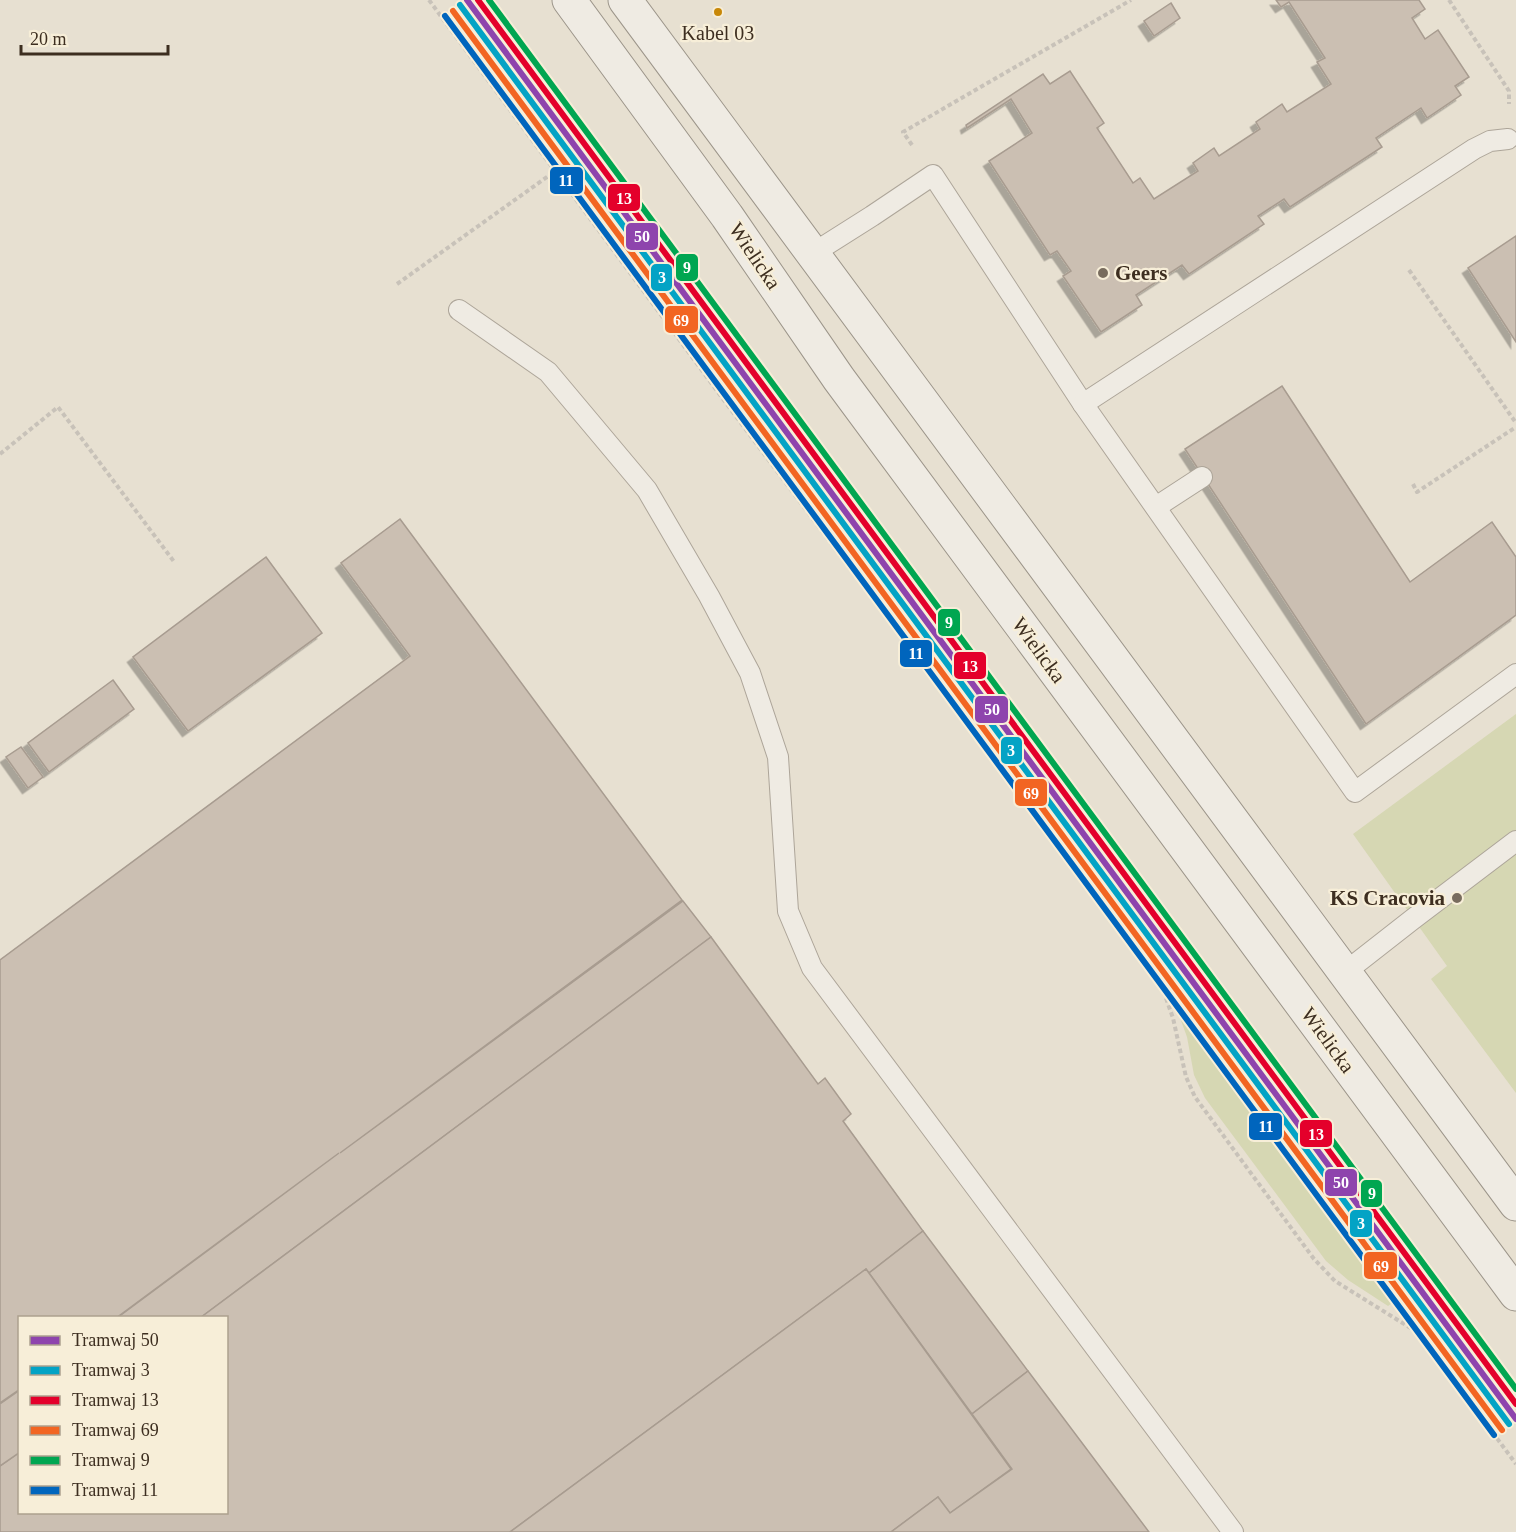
<svg xmlns="http://www.w3.org/2000/svg" width="1516" height="1532" viewBox="0 0 1516 1532" font-family="'Times New Roman',serif">
<style>
.green{fill:#d6d7b3}
.building{fill:#cbbfb2;stroke:#a89c90;stroke-width:1.5;filter:url(#shadow)}
.lines{fill:none;stroke-linecap:round;stroke-linejoin:round}
.lane-casing{stroke:#ada599;stroke-width:22}
.secondary-casing{stroke:#9c958a;stroke-width:35}
.path{stroke:#c8c2b9;stroke-width:4;stroke-dasharray:4.5 3;stroke-linecap:butt}
.lane{stroke:#efebe3;stroke-width:20}
.secondary{stroke:#efebe3;stroke-width:33}
.tram-1-casing{stroke:#f7eed8;stroke-width:10}
.tram-2-casing{stroke:#f7eed8;stroke-width:10}
.tram-3-casing{stroke:#f7eed8;stroke-width:10}
.tram-4-casing{stroke:#f7eed8;stroke-width:10}
.tram-5-casing{stroke:#f7eed8;stroke-width:10}
.tram-6-casing{stroke:#f7eed8;stroke-width:10}
.tram-1{stroke:#8e44ad;stroke-width:6}
.tram-2{stroke:#03a3c5;stroke-width:6}
.tram-3{stroke:#e4002b;stroke-width:6}
.tram-4{stroke:#f26522;stroke-width:6}
.tram-5{stroke:#00a651;stroke-width:6}
.tram-6{stroke:#0065bd;stroke-width:6}
.bus-dot{fill:#c88808;stroke:#f7eed8;stroke-width:2}
.poi-dot{fill:#786c5e;stroke:#f7eed8;stroke-width:2}
.labels{text-anchor:middle;dominant-baseline:central;stroke-width:4.5;stroke-linejoin:round;paint-order:stroke}
.bus-label{font-size:20px;fill:#3d2e20;stroke:#f7eed8}
.street-label{font-size:21px;fill:#3d2e20;stroke:#f7eed8}
.poi-label{font-size:21px;font-weight:bold;fill:#3d2e20;stroke:#f7eed8;text-anchor:start}
.line-badge{stroke:#f7eed8;stroke-width:2}
.badge-label{font-size:16px;text-anchor:middle;font-weight:bold;fill:#fff}
</style>
<defs>
<filter id="shadow"><feDropShadow dx="-5.5" dy="5.5" stdDeviation="0" flood-color="#0004"/></filter>
</defs>
<rect width="100%" height="100%" fill="#e7e0d1"/>
<g class="green">
<path d="M1516,714V1093L1431,979L1447,966L1353,834Z"/>
<path d="M1175,1004L1395,1301L1388,1306L1348,1280L1326,1261L1205,1098L1194,1075L1187,1037Z"/>
</g>
<g class="building">
<path d="M1276,0H1419L1425,9L1412,18L1425,39L1438,30L1469,77L1455,86L1461,95L1427,118L1421,108L1376,138L1382,147L1290,207L1284,199L1258,216L1264,224L1189,274L1182,265L1136,295L1142,305L1101,332L1063,276L1071,271L1057,251L1050,255L989,161L1032,133L1011,99L967,128L966,125L1043,74L1050,84L1070,71L1104,123L1097,128L1133,183L1140,178L1154,199L1198,171L1193,163L1214,148L1219,156L1260,129L1256,122L1282,104L1287,112L1331,84L1317,62L1325,58L1289,2L1281,7Z"/>
<path d="M1171,3L1180,18L1154,36L1144,21Z"/>
<path d="M1516,236V342L1468,268Z"/>
<path d="M1282,386L1410,582L1492,522L1516,557V615L1366,724L1185,449Z"/>
<path d="M400,519L682,900L340,1153L683,901L711,937L200,1318H117L339,1153L116,1318H20V1389L0,1403V960L410,656L341,563Z"/>
<path d="M266,557L322,633L188,731L133,657Z"/>
<path d="M113,680L134,709L49,772L28,743Z"/>
<path d="M21,747L43,777L28,788L6,757Z"/>
<path d="M711,937L818,1084L825,1078L851,1114L843,1121L923,1231L869,1273L866,1269L510,1532H0V1466L20,1452V1512H226V1318H200Z"/>
<path d="M923,1231L1028,1371L972,1414L869,1273Z"/>
<path d="M866,1269L1011,1469L950,1513L938,1497L891,1532H510Z"/>
<path d="M1028,1371L1149,1532H891L938,1497L950,1513L1012,1469L972,1414Z"/>
<path d="M20,1390V1452L0,1466V1404Z"/>
</g>
<g class="lines">
<defs>
<g id="lane">
<path d="M812,254L872,216L933,175L1083,404L1355,792L1516,674"/>
<path d="M459,310L548,372L647,490L709,596L750,673L778,757L788,911L812,968L1233,1532"/>
<path d="M1083,404L1474,149L1490,141L1508,139"/>
<path d="M1156,507L1202,477"/>
<path d="M1344,973L1413,919L1516,841"/>
</g>
<g id="secondary">
<path d="M569,0L727,216L839,379L1516,1294"/>
<path d="M625,0L1516,1204"/>
</g>
</defs>
<use href="#lane" class="lane-casing"/>
<use href="#secondary" class="secondary-casing"/>
<g class="path">
<path d="M429,0L726,403L1159,981L1182,1004L1401,1297L1419,1333L1516,1464"/>
<path d="M1449,0L1509,91V104"/>
<path d="M912,145L903,132L1131,0"/>
<path d="M1409,270L1516,423"/>
<path d="M397,284L554,172"/>
<path d="M0,454L58,407L175,563"/>
<path d="M1413,484L1417,492L1516,427"/>
<path d="M1161,984L1173,1018L1186,1077L1195,1097L1314,1259L1335,1281L1417,1332"/>
</g>
<use href="#lane" class="lane"/>
<use href="#secondary" class="secondary"/>
<defs>
<path id="tram-1" d="M467,0L1516,1419"/>
<path id="tram-2" d="M460,5L1509,1424"/>
<path id="tram-3" d="M478,0L1516,1404"/>
<path id="tram-4" d="M453,11L1502,1430"/>
<path id="tram-5" d="M489,0L1516,1389"/>
<path id="tram-6" d="M445,16L1494,1435"/>
</defs>
<use href="#tram-1" class="tram-1-casing"/>
<use href="#tram-2" class="tram-2-casing"/>
<use href="#tram-3" class="tram-3-casing"/>
<use href="#tram-4" class="tram-4-casing"/>
<use href="#tram-5" class="tram-5-casing"/>
<use href="#tram-6" class="tram-6-casing"/>
<use href="#tram-1" class="tram-1"/>
<use href="#tram-2" class="tram-2"/>
<use href="#tram-3" class="tram-3"/>
<use href="#tram-4" class="tram-4"/>
<use href="#tram-5" class="tram-5"/>
<use href="#tram-6" class="tram-6"/>
</g>
<circle class="bus-dot" cx="718" cy="12" r="5"/>
<g class="poi-dot">
<circle cx="1103" cy="273" r="6"/>
<circle cx="1457" cy="898" r="6"/>
</g>
<g class="labels">
<g class="bus-label">
<text x="718" y="33">Kabel 03</text>
</g>
<g class="street-label">
<text transform="translate(755 256) rotate(56)">Wielicka</text>
<text transform="translate(1039 650) rotate(54)">Wielicka</text>
<text transform="translate(1328 1040) rotate(54)">Wielicka</text>
</g>
<g class="poi-label">
<text x="1115" y="273">Geers</text>
<text x="1445" y="898" text-anchor="end">KS Cracovia</text>
</g>
</g>
<g class="line-badge">
<rect x="549" y="166" width="35" height="29" rx="6" fill="#0065bd"/>
<rect x="607" y="183" width="34" height="29" rx="6" fill="#e4002b"/>
<rect x="625" y="222" width="34" height="29" rx="6" fill="#8e44ad"/>
<rect x="675" y="253" width="24" height="29" rx="6" fill="#00a651"/>
<rect x="650" y="263" width="23" height="29" rx="6" fill="#03a3c5"/>
<rect x="664" y="305" width="35" height="29" rx="6" fill="#f26522"/>
<rect x="937" y="608" width="24" height="29" rx="6" fill="#00a651"/>
<rect x="899" y="639" width="34" height="29" rx="6" fill="#0065bd"/>
<rect x="953" y="651" width="34" height="29" rx="6" fill="#e4002b"/>
<rect x="974" y="695" width="35" height="29" rx="6" fill="#8e44ad"/>
<rect x="1000" y="736" width="23" height="29" rx="6" fill="#03a3c5"/>
<rect x="1014" y="778" width="34" height="29" rx="6" fill="#f26522"/>
<rect x="1248" y="1112" width="35" height="29" rx="6" fill="#0065bd"/>
<rect x="1299" y="1119" width="34" height="29" rx="6" fill="#e4002b"/>
<rect x="1324" y="1168" width="34" height="29" rx="6" fill="#8e44ad"/>
<rect x="1360" y="1179" width="23" height="29" rx="6" fill="#00a651"/>
<rect x="1349" y="1209" width="24" height="29" rx="6" fill="#03a3c5"/>
<rect x="1363" y="1251" width="35" height="29" rx="6" fill="#f26522"/>
</g>
<g class="badge-label">
<text x="566" y="186">11</text>
<text x="624" y="204">13</text>
<text x="642" y="242">50</text>
<text x="687" y="273">9</text>
<text x="662" y="283">3</text>
<text x="681" y="326">69</text>
<text x="949" y="628">9</text>
<text x="916" y="659">11</text>
<text x="970" y="672">13</text>
<text x="992" y="715">50</text>
<text x="1011" y="756">3</text>
<text x="1031" y="799">69</text>
<text x="1266" y="1132">11</text>
<text x="1316" y="1140">13</text>
<text x="1341" y="1188">50</text>
<text x="1372" y="1199">9</text>
<text x="1361" y="1229">3</text>
<text x="1381" y="1272">69</text>
</g>
<rect x="18" y="1316" width="210" height="198" fill="#f7eed8" stroke="#ada18e" stroke-width="1.5"/>
<rect x="30" y="1336" width="30" height="9" fill="#8e44ad" stroke="#ada18e" stroke-width="1.5"/>
<text x="72" y="1346" font-size="18" fill="#3d2e20">Tramwaj 50</text>
<rect x="30" y="1366" width="30" height="9" fill="#03a3c5" stroke="#ada18e" stroke-width="1.5"/>
<text x="72" y="1376" font-size="18" fill="#3d2e20">Tramwaj 3</text>
<rect x="30" y="1396" width="30" height="9" fill="#e4002b" stroke="#ada18e" stroke-width="1.5"/>
<text x="72" y="1406" font-size="18" fill="#3d2e20">Tramwaj 13</text>
<rect x="30" y="1426" width="30" height="9" fill="#f26522" stroke="#ada18e" stroke-width="1.5"/>
<text x="72" y="1436" font-size="18" fill="#3d2e20">Tramwaj 69</text>
<rect x="30" y="1456" width="30" height="9" fill="#00a651" stroke="#ada18e" stroke-width="1.5"/>
<text x="72" y="1466" font-size="18" fill="#3d2e20">Tramwaj 9</text>
<rect x="30" y="1486" width="30" height="9" fill="#0065bd" stroke="#ada18e" stroke-width="1.5"/>
<text x="72" y="1496" font-size="18" fill="#3d2e20">Tramwaj 11</text>
<path d="M21 45v9h147v-9" fill="none" stroke="#3d2e20" stroke-width="3"/>
<text x="30" y="45" font-size="18" fill="#3d2e20" stroke="#f7eed8" stroke-width="4.5" paint-order="stroke">20 m</text>
</svg>
